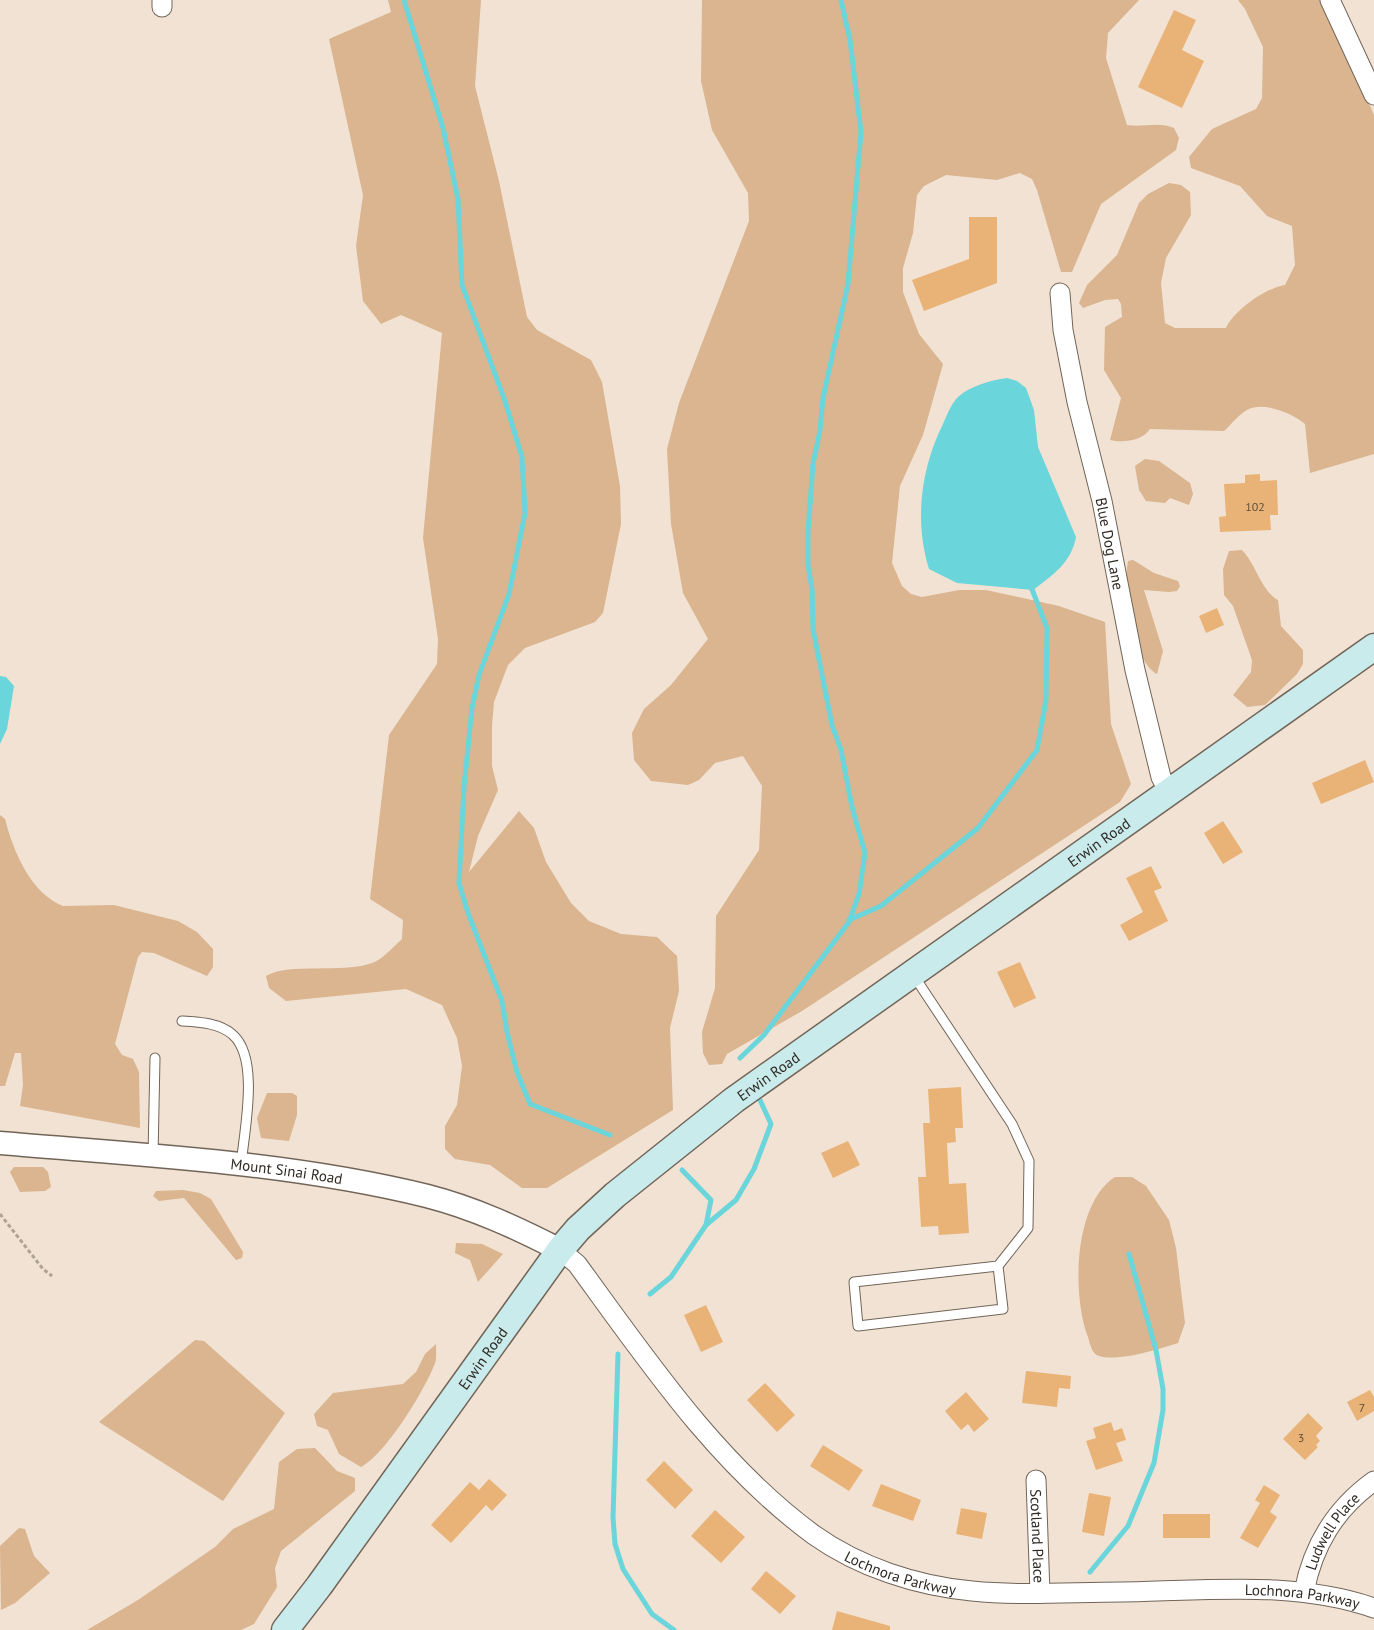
<svg xmlns="http://www.w3.org/2000/svg" width="1374" height="1630" viewBox="0 0 1374 1630" font-family="'PT Sans',sans-serif">
<style>
.green{fill:#dab58f}
.water{fill:#6ad5da}
.lines{fill:none;stroke-linecap:round;stroke-linejoin:round}
.stream{stroke:#6ad5da;stroke-width:5}
.building{fill:#e9b378}
.service-casing{stroke:#726558;stroke-width:11}
.minor-casing{stroke:#726558;stroke-width:21}
.tertiary-casing{stroke:#726558;stroke-width:25}
.secondary-casing{stroke:#726558;stroke-width:29}
.path{stroke:#afa397;stroke-width:3;stroke-dasharray:4 2.5;stroke-linecap:butt}
.service{stroke:#fff;stroke-width:9}
.minor{stroke:#fff;stroke-width:19}
.tertiary{stroke:#fff;stroke-width:22}
.secondary{stroke:#c9ebec;stroke-width:26}
.labels{text-anchor:middle;dominant-baseline:central;stroke-width:4.5;stroke-linejoin:round;paint-order:stroke}
.number-label{font-size:12px;fill:#5e4c38}
.street-label{font-size:15px;fill:#2f2923;stroke:#f1e2d3}
</style>
<rect width="100%" height="100%" fill="#f1e2d3"/>
<g class="green">
<path d="M388,0H481L475,86L499,181L527,317L537,330L591,360L602,382L620,486L621,524L603,613L595,622L525,648L508,665L494,702L492,726V766L498,790L478,836L469,872L519,811L534,828L546,862L571,903L589,921L621,934L657,937L677,956L679,991L670,1028L673,1110L547,1188H522L490,1165L455,1159L445,1149V1126L457,1105L462,1066L457,1038L442,1005L406,989L286,1001L269,988L266,976C290,962 342,974 372,963C382,960 394,946 402,939L403,920L370,899L389,735L437,664L438,639L423,538L442,333L401,315L381,324L363,301L356,246L363,195L329,39L391,12Z"/>
<path d="M702,0H1139L1108,33L1106,58L1127,125C1143,128 1158,121 1174,128L1179,138L1176,150L1101,204L1072,272H1061L1037,190L1032,179L1020,173L997,180L946,175L924,186L917,195L913,233L903,268V292L919,334L943,364L923,435L900,486L892,563L902,586L911,594L922,597L959,590H986L1059,606L1105,622L1111,724L1131,784L1120,802L802,1011L727,1054L722,1064L709,1065L703,1053L702,1032L715,988L716,916L759,850L762,786L743,756L715,763L699,780L688,785L651,781L634,760L632,733L644,709L671,685L708,639L683,593L671,524L667,449L679,403L749,221L748,193L712,130L701,81Z"/>
<path d="M1238,0H1324L1374,115V454L1310,473L1305,424C1292,413 1263,401 1247,410C1239,414 1231,425 1224,431L1150,429C1142,441 1123,443 1110,440L1121,398L1104,370L1105,327L1122,317L1121,304L1118,299L1105,300L1083,308L1079,303L1087,285L1117,255L1139,203L1148,194L1169,183L1181,185L1190,192L1191,215L1166,258L1161,283L1165,323L1175,328H1226C1234,310 1266,288 1285,285L1295,265L1292,226L1267,216L1240,186L1191,168L1189,157L1212,129L1256,109L1262,98L1263,47L1245,9Z"/>
<path d="M1145,459L1159,461L1190,483L1193,494L1189,505L1170,498L1165,503L1146,501L1139,490L1135,466Z"/>
<path d="M1242,550C1256,564 1261,591 1278,600L1281,626L1303,650V664L1297,674L1265,705L1247,707L1233,695L1251,672L1252,660L1233,606L1224,595L1223,569L1229,551Z"/>
<path d="M1133,560L1154,573L1178,581L1180,586L1177,591L1169,592L1144,590L1163,651L1157,674C1131,659 1123,588 1128,561Z"/>
<path d="M0,815L5,819C13,850 30,893 63,906L114,905L178,921L197,932L213,949V967L207,976L154,953L142,952L138,957L115,1044L122,1055L133,1059L139,1072L140,1128L20,1106L23,1085L21,1053H15L5,1086H0Z"/>
<path d="M267,1093H292L297,1096V1115L289,1141L261,1138L257,1118Z"/>
<path d="M14,1167H43L48,1172L51,1187L45,1191L20,1192L10,1172Z"/>
<path d="M1115,1177H1132L1146,1186L1169,1220L1176,1248L1185,1323L1178,1343C1159,1349 1119,1362 1099,1356C1092,1354 1090,1344 1088,1337C1072,1296 1073,1204 1115,1177Z"/>
<path d="M183,1190L200,1193L211,1199L243,1252L242,1258L236,1260L184,1198L159,1201L153,1196L156,1191Z"/>
<path d="M456,1243L482,1244L503,1254L478,1282L470,1260L455,1253Z"/>
<path d="M195,1340L204,1341L285,1413L223,1501L99,1422Z"/>
<path d="M436,1344C436,1350 437,1358 435,1363C425,1390 386,1454 361,1467L339,1454L328,1430L317,1426L314,1414L333,1393L403,1384L416,1372L425,1354Z"/>
<path d="M315,1448L337,1471L355,1478V1491L281,1551L275,1568L277,1587L254,1624L241,1630H87L138,1600L215,1547L233,1529L274,1509L279,1462L297,1449Z"/>
<path d="M19,1528L25,1529L34,1556L50,1573L15,1603L1,1610L0,1546Z"/>
</g>
<g class="water">
<path d="M1007,378L1017,381L1026,388L1034,410L1038,447L1076,537C1071,563 1053,575 1033,590L957,583L929,569C914,521 921,468 943,424C947,415 951,404 958,397C970,386 991,380 1007,378Z"/>
<path d="M0,676L6,677L14,686L7,729L0,744Z"/>
</g>
<g class="lines">
<g class="stream">
<path d="M404,0L443,128L458,199L462,285L505,401L522,457L525,513L509,594L479,675L472,708L464,787L459,883L468,913L502,1001L507,1032L517,1072L530,1104L610,1135"/>
<path d="M849,920L881,906L978,828L1037,750L1046,700L1047,628L1030,584"/>
<path d="M740,1058L764,1035L849,922L859,894L865,853L852,807L841,750L832,725L813,629L812,589L808,565V533L813,464L820,430L823,398L848,284L861,132L850,40L841,0"/>
<path d="M682,1170L711,1200L706,1225"/>
<path d="M650,1294L671,1277L706,1225L736,1200L754,1169L771,1124L760,1100"/>
<path d="M618,1354L613,1517L615,1544L623,1569L652,1614L674,1630"/>
<path d="M1090,1572L1128,1526L1154,1463L1163,1410V1389L1156,1350L1129,1254"/>
</g>
</g>
<g class="building">
<path d="M1174,10L1196,20L1182,50L1204,61L1182,108L1138,87Z"/>
<path d="M969,217H997V283L924,311L912,280L969,259Z"/>
<path d="M1260,474V481L1277,480L1278,515H1270L1271,530L1220,532L1219,517L1226,516L1224,484L1245,483V475Z"/>
<path d="M1217,608L1224,625L1206,633L1199,616Z"/>
<path d="M1365,760L1374,782L1321,804L1312,783Z"/>
<path d="M1223,821L1243,852L1223,864L1204,833Z"/>
<path d="M1151,866L1162,888L1154,891L1168,921L1129,941L1120,925L1143,912L1126,878Z"/>
<path d="M1020,962L1036,998L1014,1008L997,972Z"/>
<path d="M961,1087L963,1128H955L956,1142L947,1143L949,1184L966,1183L969,1233L939,1235L938,1226L921,1227L918,1177H926L923,1123H930L928,1089Z"/>
<path d="M848,1141L860,1165L833,1178L821,1153Z"/>
<path d="M706,1305L723,1342L701,1352L684,1315Z"/>
<path d="M1026,1371L1071,1376L1070,1389L1059,1388L1057,1407L1022,1403Z"/>
<path d="M765,1383L795,1415L777,1432L747,1400Z"/>
<path d="M1370,1390L1374,1397V1411L1357,1421L1347,1402Z"/>
<path d="M966,1392L989,1419L974,1432L968,1424L961,1430L945,1411Z"/>
<path d="M1308,1413L1323,1428L1316,1436L1320,1441L1316,1445L1318,1447L1305,1460L1283,1439Z"/>
<path d="M1111,1422L1114,1431L1122,1428L1126,1440L1116,1443L1123,1461L1096,1470L1086,1441L1096,1438L1093,1428Z"/>
<path d="M823,1445L863,1470L849,1491L810,1466Z"/>
<path d="M664,1461L693,1490L675,1509L646,1480Z"/>
<path d="M489,1479L507,1495L492,1511L486,1505L451,1543L431,1525L470,1482L479,1490Z"/>
<path d="M881,1484L921,1500L913,1521L872,1506Z"/>
<path d="M1264,1485L1280,1495L1270,1512L1277,1517L1258,1548L1240,1538L1260,1503L1255,1500Z"/>
<path d="M1089,1493L1111,1497L1104,1536L1082,1532Z"/>
<path d="M961,1508L987,1513L982,1539L956,1534Z"/>
<path d="M715,1510L745,1537L721,1563L691,1536Z"/>
<rect x="1163" y="1514" width="47" height="24"/>
<path d="M766,1571L796,1596L780,1614L751,1589Z"/>
<path d="M837,1611L890,1626V1630H832Z"/>
</g>
<g class="lines">
<defs>
<g id="service">
<path d="M914,976L1012,1124L1029,1161L1028,1228L998,1266L854,1282L858,1326L1003,1309L998,1266"/>
<path d="M182,1021C199,1022 220,1023 233,1035C260,1059 244,1132 241,1165"/>
<path d="M153,1156L155,1058"/>
</g>
<g id="minor">
<path d="M162,0V7"/>
<path d="M1330,0L1374,95"/>
<path id="s1" d="M1060,293L1063,330L1077,402L1102,501L1135,670L1161,777L1169,792"/>
<path id="s2" d="M560,1250L577,1264C647,1360 717,1464 814,1535C859,1567 917,1586 972,1591C1021,1596 1073,1592 1122,1592C1205,1591 1294,1580 1374,1608"/>
<path id="s3" d="M1036,1480L1040,1593"/>
<path id="s4" d="M1304,1592C1313,1545 1335,1509 1374,1481"/>
</g>
<g id="tertiary">
<path id="s5" d="M0,1143C141,1155 289,1162 427,1196C474,1208 517,1228 560,1250"/>
</g>
<g id="secondary">
<path id="s6" d="M285,1630L319,1586L560,1250L578,1229L615,1195L734,1100L1374,647"/>
</g>
</defs>
<use href="#service" class="service-casing"/>
<use href="#minor" class="minor-casing"/>
<use href="#tertiary" class="tertiary-casing"/>
<use href="#secondary" class="secondary-casing"/>
<path class="path" d="M0,1214L43,1269L52,1276"/>
<use href="#service" class="service"/>
<use href="#minor" class="minor"/>
<use href="#tertiary" class="tertiary"/>
<use href="#secondary" class="secondary"/>
</g>
<g class="labels">
<g class="number-label">
<text x="1255" y="506">102</text>
<text x="1362" y="1407">7</text>
<text x="1301" y="1437">3</text>
</g>
<g class="street-label">
<text stroke="none"><textPath href="#s1" startOffset="256">Blue Dog Lane</textPath></text>
<text stroke="none"><textPath href="#s6" startOffset="1146">Erwin Road</textPath></text>
<text stroke="none"><textPath href="#s6" startOffset="741">Erwin Road</textPath></text>
<text stroke="none"><textPath href="#s5" startOffset="288">Mount Sinai Road</textPath></text>
<text stroke="none"><textPath href="#s6" startOffset="336">Erwin Road</textPath></text>
<text stroke="none"><textPath href="#s4" startOffset="68">Ludwell Place</textPath></text>
<text stroke="none"><textPath href="#s3" startOffset="56">Scotland Place</textPath></text>
<text stroke="none"><textPath href="#s2" startOffset="479">Lochnora Parkway</textPath></text>
<text stroke="none"><textPath href="#s2" startOffset="884">Lochnora Parkway</textPath></text>
</g>
</g>
</svg>
